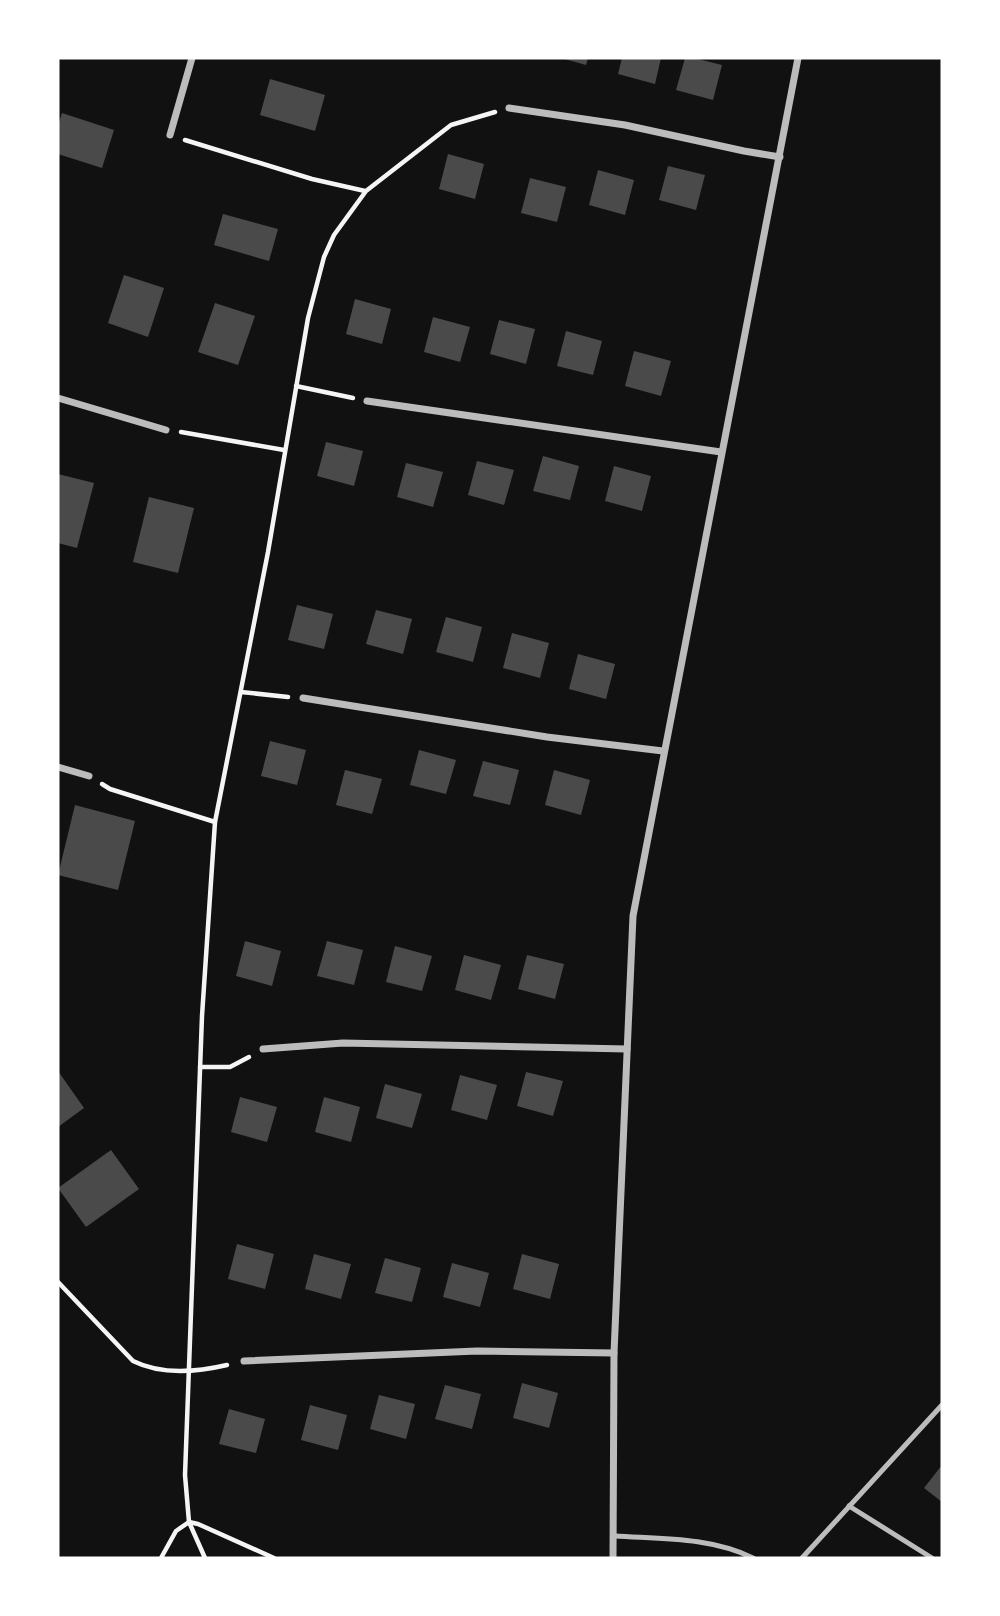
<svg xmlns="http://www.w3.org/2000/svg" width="1000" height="1616" viewBox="0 0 1000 1616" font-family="Quicksand,sans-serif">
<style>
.building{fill:#4a4a4a}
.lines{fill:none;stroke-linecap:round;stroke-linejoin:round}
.path{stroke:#f5f5f5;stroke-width:4.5}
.service{stroke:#bcbcbc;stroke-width:5}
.minor{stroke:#bcbcbc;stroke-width:7}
</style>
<rect width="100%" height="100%" fill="#111"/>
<g class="building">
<path d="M561,58H588L586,65Z"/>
<path d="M622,58H661L655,84L618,74Z"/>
<path d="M685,58H694L722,65L713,100L676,90Z"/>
<path d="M270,79L325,95L315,131L260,115Z"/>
<path d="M62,113L114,130L102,168L58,154V125Z"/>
<path d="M448,154L484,164L475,199L439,189Z"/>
<path d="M668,166L705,175L696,210L659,200Z"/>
<path d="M598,170L634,180L625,215L589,205Z"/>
<path d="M530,178L566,187L557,222L521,213Z"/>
<path d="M223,214L278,229L269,261L214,245Z"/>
<path d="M124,275L164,288L148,337L108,323Z"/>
<path d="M355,299L391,309L382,344L346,334Z"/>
<path d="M215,303L255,316L238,365L198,352Z"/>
<path d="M433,317L470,327L460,362L424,352Z"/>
<path d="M499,320L535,329L526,364L490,354Z"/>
<path d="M566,331L602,341L593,375L557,366Z"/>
<path d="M634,351L671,361L661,396L625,386Z"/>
<path d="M326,442L363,451L354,486L317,476Z"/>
<path d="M543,456L579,466L570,500L533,491Z"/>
<path d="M477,461L514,470L504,505L468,495Z"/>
<path d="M406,463L443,472L433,507L397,497Z"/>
<path d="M614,466L651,476L642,511L605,501Z"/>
<path d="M58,474L94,483L77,548L58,543Z"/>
<path d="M149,497L194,508L178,573L133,562Z"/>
<path d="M297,605L333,614L324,649L288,640Z"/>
<path d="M376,610L412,619L403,654L366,644Z"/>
<path d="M446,617L482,627L473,662L436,652Z"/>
<path d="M512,633L549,643L540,678L503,668Z"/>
<path d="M578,654L615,664L606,699L569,689Z"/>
<path d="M270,741L306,750L297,785L261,776Z"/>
<path d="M419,750L456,760L446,794L410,785Z"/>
<path d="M483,761L519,770L510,805L473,796Z"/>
<path d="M345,770L382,779L372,814L336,805Z"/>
<path d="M554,770L590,780L581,815L545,805Z"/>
<path d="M75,805L135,821L118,890L58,875Z"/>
<path d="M245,941L281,951L272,986L236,976Z"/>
<path d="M327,941L363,950L354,985L317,976Z"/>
<path d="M395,946L432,956L422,991L386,982Z"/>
<path d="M464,955L501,965L491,1000L455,990Z"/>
<path d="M527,955L564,964L555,999L518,989Z"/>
<path d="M58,1071L84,1108L58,1127Z"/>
<path d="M526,1072L563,1081L553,1116L517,1106Z"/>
<path d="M460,1075L497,1085L487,1120L451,1110Z"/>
<path d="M385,1084L422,1094L412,1128L376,1118Z"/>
<path d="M240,1097L277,1107L267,1142L231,1132Z"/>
<path d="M324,1097L360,1107L351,1142L315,1132Z"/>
<path d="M111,1150L139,1189L86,1227L58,1188Z"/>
<path d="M237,1244L274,1254L265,1289L228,1279Z"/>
<path d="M314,1254L351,1264L341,1299L305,1289Z"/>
<path d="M522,1254L559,1264L550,1299L513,1289Z"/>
<path d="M385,1258L421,1268L412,1302L375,1293Z"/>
<path d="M452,1263L489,1273L480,1307L443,1297Z"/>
<path d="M522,1383L558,1393L549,1428L513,1418Z"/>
<path d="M445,1385L481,1394L472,1429L435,1419Z"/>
<path d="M379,1395L415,1404L406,1439L370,1429Z"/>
<path d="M310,1405L347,1415L338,1450L301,1440Z"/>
<path d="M229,1409L265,1419L256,1453L219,1444Z"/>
<path d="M942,1465V1502L924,1488Z"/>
</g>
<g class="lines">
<g class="path">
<path d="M185,140L312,179L365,191"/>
<path d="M296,386L353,398"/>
<path d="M181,432L284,450"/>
<path d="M241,692L288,697"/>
<path d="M102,784L110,789L215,822"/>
<path d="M200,1067H230L249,1057"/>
<path d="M58,1282L133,1361C161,1375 197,1372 227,1365"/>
<path d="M161,1558L176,1531L189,1522L198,1524L274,1558"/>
<path d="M205,1558L189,1522L185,1475L202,1016L215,822L268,552L308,318L324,257L334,235L366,191L451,125L495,112"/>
</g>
<g class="service">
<path d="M849,1506L932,1558"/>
<path d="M615,1536C661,1539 710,1537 753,1558"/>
<path d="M802,1558L942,1405"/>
</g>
<g class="minor">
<path d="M509,108L625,125L744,151L780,157"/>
<path d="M170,135L192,58"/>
<path d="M58,398L166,430"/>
<path d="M367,401L721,452"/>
<path d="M303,698L547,737L663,751"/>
<path d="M58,767L89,776"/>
<path d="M263,1049L343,1043L627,1049"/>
<path d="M244,1361L477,1351L614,1353"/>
<path d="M613,1558L614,1353L633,916L798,58"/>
</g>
</g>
<rect width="1000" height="1616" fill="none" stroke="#ffffff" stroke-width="119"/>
</svg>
